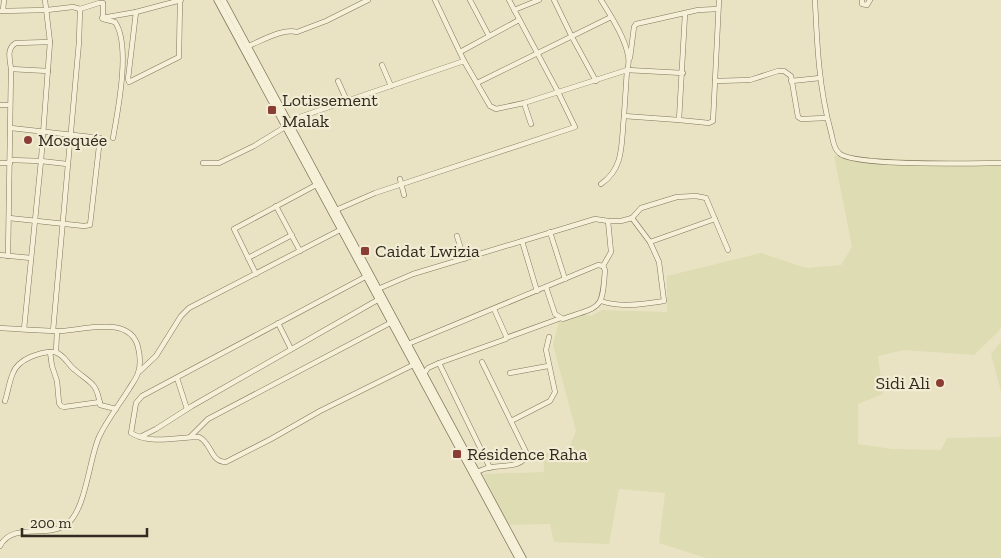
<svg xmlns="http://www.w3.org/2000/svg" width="1001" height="558" viewBox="0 0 1001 558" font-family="'Zilla Slab',serif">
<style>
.farmland{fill:#dedcb3}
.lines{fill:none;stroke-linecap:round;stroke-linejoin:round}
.minor-casing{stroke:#82755d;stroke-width:5.5}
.tertiary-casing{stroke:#82755d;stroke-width:7}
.minor{stroke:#f5f0d7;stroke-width:4.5}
.tertiary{stroke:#f5f0d7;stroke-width:5.5}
.poi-dot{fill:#8a3d33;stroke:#f1ecd3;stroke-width:2}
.labels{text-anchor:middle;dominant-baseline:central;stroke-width:4.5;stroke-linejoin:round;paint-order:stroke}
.poi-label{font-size:18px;fill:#332b1f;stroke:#f1ecd3;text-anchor:start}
</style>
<rect width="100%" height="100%" fill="#e9e3c4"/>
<g class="farmland">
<path d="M834,156L1001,164V327L998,332L974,355L904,350L878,356L883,394L858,404V444L892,449L941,450L947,438L1001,437V558H706L659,543L665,493L619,489L609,544L554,542L550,524L508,525L483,474L544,472L543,453H567L576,431L553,345L560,317L575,311L591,316L602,310L667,312V276L761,253L806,268L841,265L852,247Z"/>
<path d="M1001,342V392L991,354Z"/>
</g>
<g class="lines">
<defs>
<g id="minor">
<path d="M435,0L464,61L490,106L496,109L524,103L627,70C635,52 611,16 601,0"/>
<path d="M470,0L489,36"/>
<path d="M554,0L572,37L596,81"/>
<path d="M815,0C817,45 819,89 831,132C833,139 833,148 839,153C853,167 976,163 1001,163"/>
<path d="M862,0V4L867,5L870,0"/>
<path d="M3,10L4,0"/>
<path d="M514,10L539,0"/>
<path d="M0,11L47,10L73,7L80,9L99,3H103V19L115,22C131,45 118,110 113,138"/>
<path d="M136,12L128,79L129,82L179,57L180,0"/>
<path d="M102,18L136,12L181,0"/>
<path d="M248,46C262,41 282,28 297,32L326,21L368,0"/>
<path d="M460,52L519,20"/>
<path d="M630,58L634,27L636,24L698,10L718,9"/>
<path d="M382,65L391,86"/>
<path d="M11,69L48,71"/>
<path d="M683,73L627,70L624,116L679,120L685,14"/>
<path d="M338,81L347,101"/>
<path d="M715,81L750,80L778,71H784L791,76L798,117L801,119L827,118"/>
<path d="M791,81L820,78"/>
<path d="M477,83L611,17"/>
<path d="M524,103L531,124"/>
<path d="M0,105H10"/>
<path d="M679,120L709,123L713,121L719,0"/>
<path d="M285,122L464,61"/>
<path d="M10,160L41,161L67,164"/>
<path d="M0,163H10"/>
<path d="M203,163H219L254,146L285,127"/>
<path d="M400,179L404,195"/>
<path d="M601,184C625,168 621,142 624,116"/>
<path d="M276,206L300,251"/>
<path d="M336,210L375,193L575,127L558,92L509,0"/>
<path d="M9,218L84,226L90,225L100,138L11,128"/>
<path d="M550,232L565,279"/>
<path d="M457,236L464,259"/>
<path d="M522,241L537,291"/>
<path d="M650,242L715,219"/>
<path d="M0,255L31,258"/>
<path d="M8,256L11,69C10,60 6,48 16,43L50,42"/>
<path d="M248,258L292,235"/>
<path d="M603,266L611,252L608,221"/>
<path d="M256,274L234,229L316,185"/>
<path d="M367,276L142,396L136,403L131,433C151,445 177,437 199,437C212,443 210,462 226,462L271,439L320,411L413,365"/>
<path d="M378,289L413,274L595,219L608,221H621L632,218L641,208L677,197L696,196L706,198L728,250"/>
<path d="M601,301C621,308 643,304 664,301L659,262L650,242L632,218"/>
<path d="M278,323L291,349"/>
<path d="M0,328C20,329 41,331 61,331C84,330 130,315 138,347C140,355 141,364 138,373C136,379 132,384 129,389C119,405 107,420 99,437C89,459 86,511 66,525C47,538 12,522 0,546"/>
<path d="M24,329L41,161L50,42L45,0"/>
<path d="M53,331L79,42L80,9"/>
<path d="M506,338L561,318"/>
<path d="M408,344L598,265L603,266L605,270C602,312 601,305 563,319L555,314L546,287"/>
<path d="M50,352L52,366L57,381L59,403L61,406L64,407L100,402"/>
<path d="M56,352L57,331"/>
<path d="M439,363L490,468"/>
<path d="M140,371L156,356L181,316L189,308L340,230"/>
<path d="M510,373L548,366"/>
<path d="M423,375L428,368L439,363L506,339V336L494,309"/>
<path d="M177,378L187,409"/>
<path d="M5,401C8,392 9,382 13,373C18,359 41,351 55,352C65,355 67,364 75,370C90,383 97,382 100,405L116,409"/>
<path d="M511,421L550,401L555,392L546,350L549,337"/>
<path d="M140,437L156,429L192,406L381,298"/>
<path d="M190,437L208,419L392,322"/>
<path d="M475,472C480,471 486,468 491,467C503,465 523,468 527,454L482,362"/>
</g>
<g id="tertiary">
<path d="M217,0L518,558"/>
<path d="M223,0L523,558"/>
</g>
</defs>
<use href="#minor" class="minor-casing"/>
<use href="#tertiary" class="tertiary-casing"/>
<use href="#minor" class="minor"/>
<use href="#tertiary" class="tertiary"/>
</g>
<g class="poi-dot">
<rect x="267" y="105" width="10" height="10" rx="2.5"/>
<circle cx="28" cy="140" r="5"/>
<rect x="360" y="246" width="10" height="10" rx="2.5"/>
<circle cx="940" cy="383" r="5"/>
<rect x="452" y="449" width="10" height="10" rx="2.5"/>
</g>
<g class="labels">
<g class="poi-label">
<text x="282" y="100">Lotissement<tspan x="282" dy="21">Malak</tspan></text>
<text x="38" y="140">Mosquée</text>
<text x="375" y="251">Caidat Lwizia</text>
<text x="930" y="383" text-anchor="end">Sidi Ali</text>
<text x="467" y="454">Résidence Raha</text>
</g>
</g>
<path d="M22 528v8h125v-8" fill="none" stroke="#332b1f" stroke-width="2.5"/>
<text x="30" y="528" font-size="15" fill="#332b1f" stroke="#f1ecd3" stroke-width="4" paint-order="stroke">200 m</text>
</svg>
